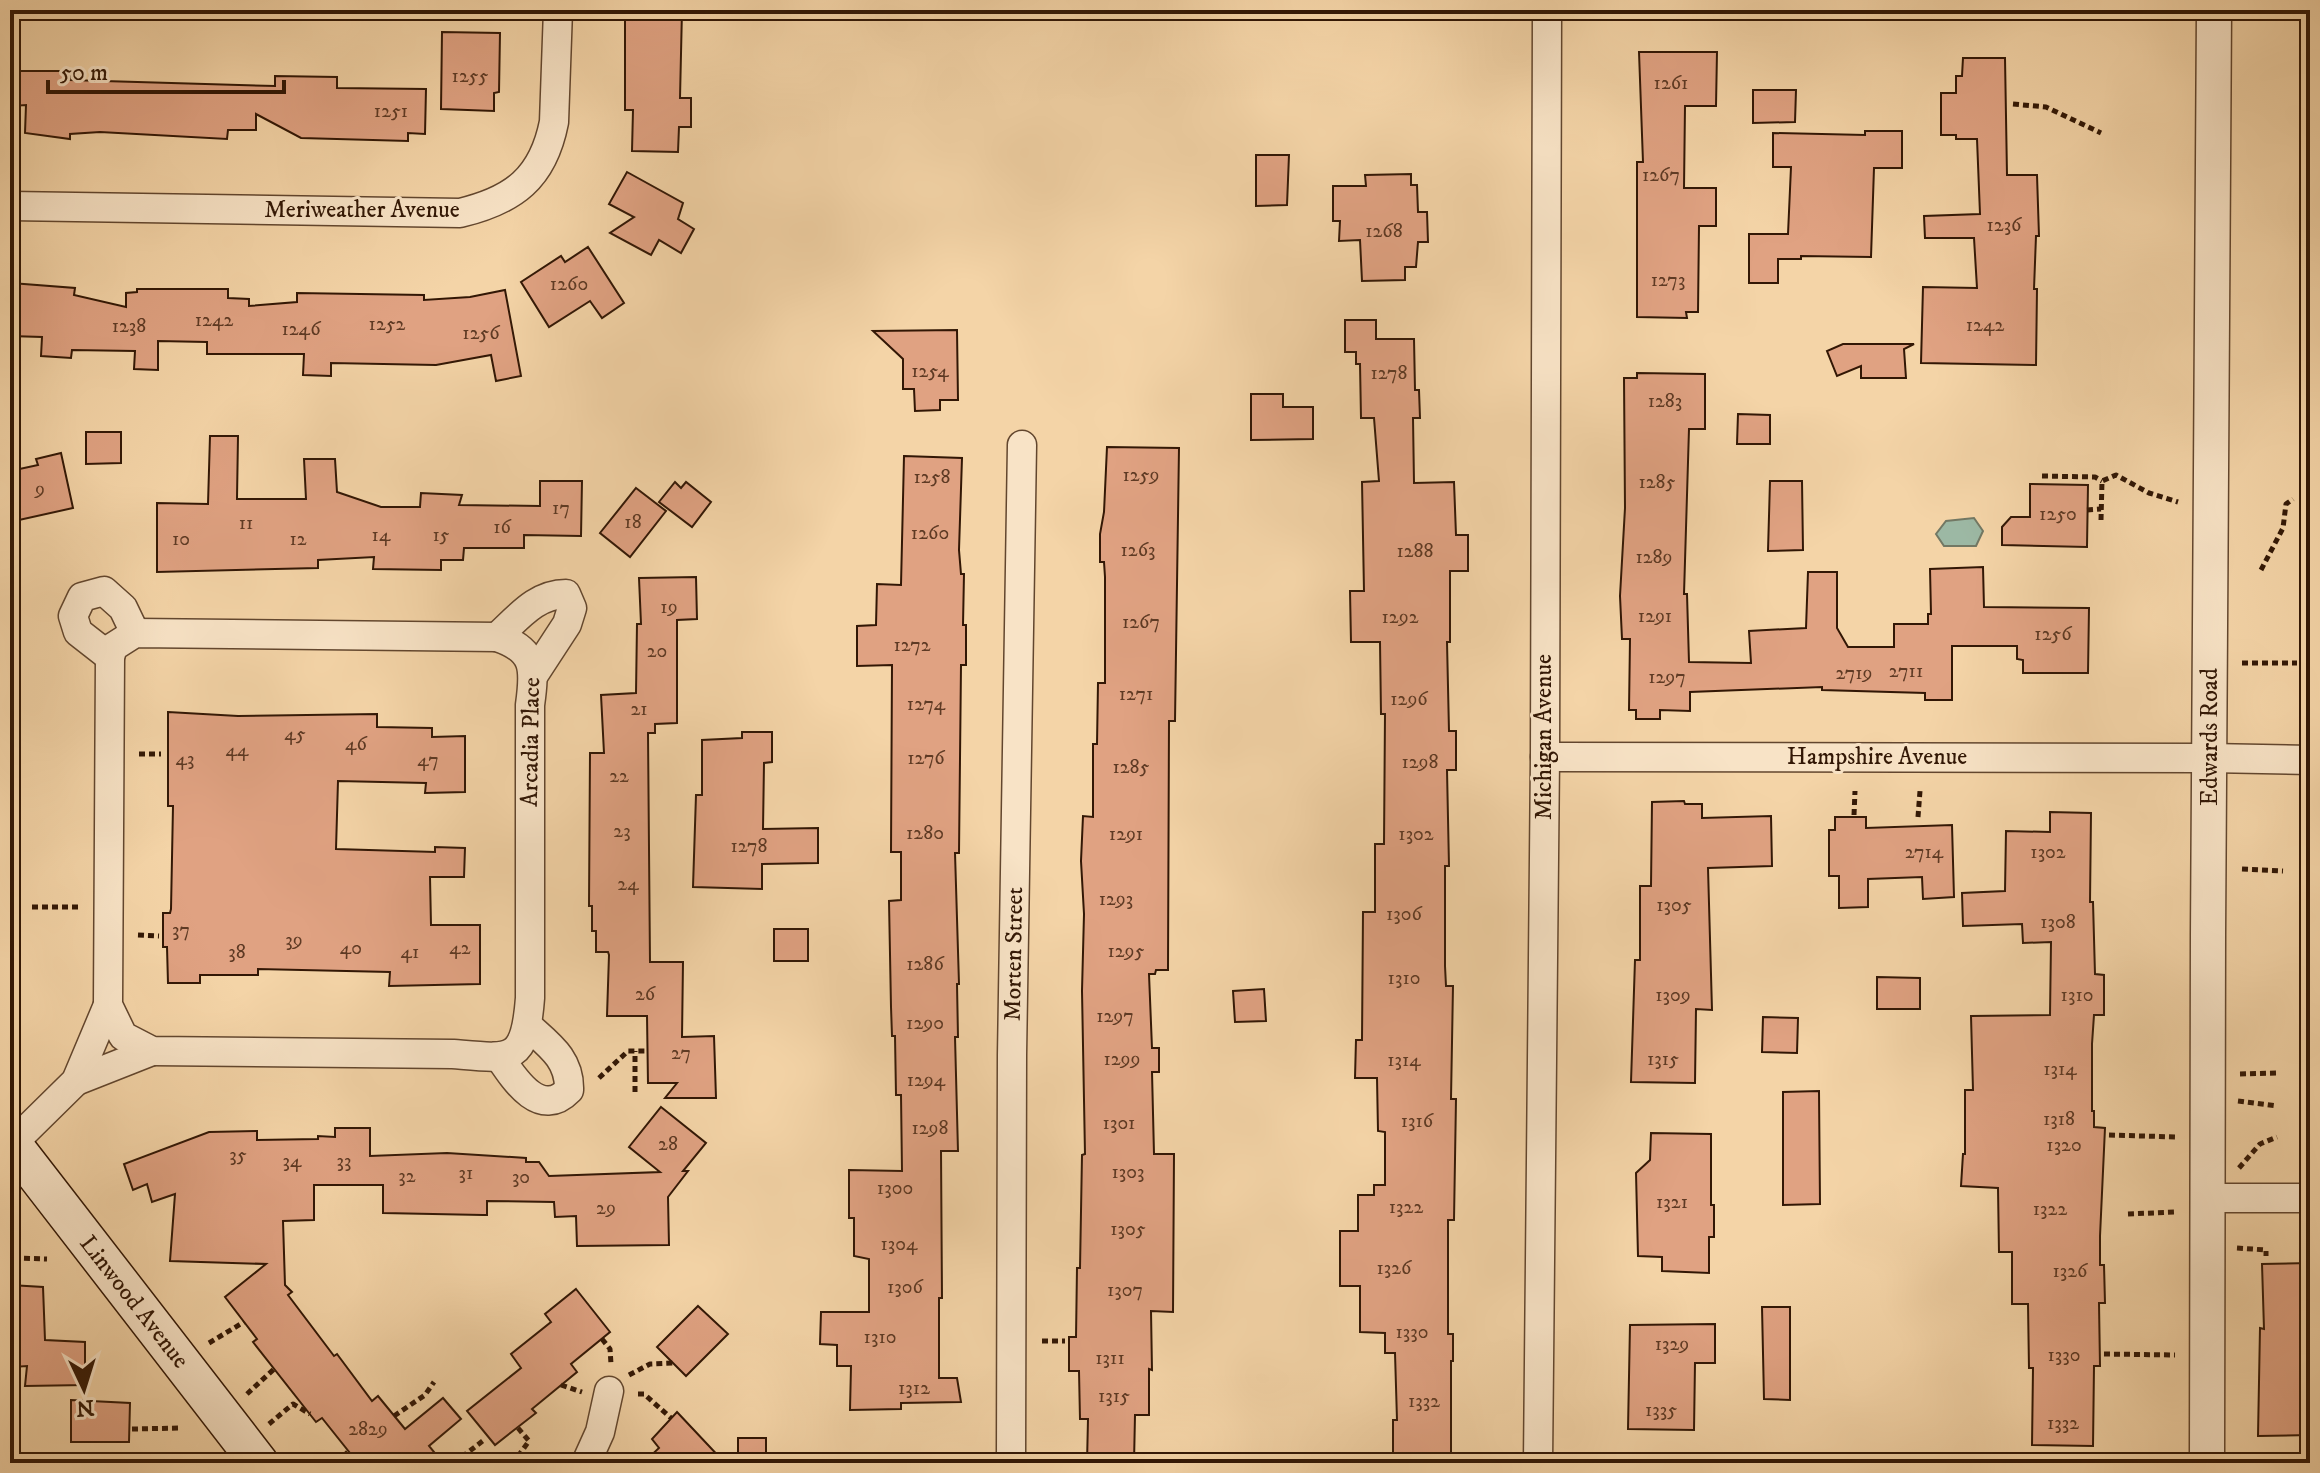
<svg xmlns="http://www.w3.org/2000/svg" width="2320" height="1473" viewBox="0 0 2320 1473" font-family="'IM FELL DW Pica',serif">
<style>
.water{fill:#9cb8a4;stroke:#727864;stroke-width:2}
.building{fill:#e0a282;stroke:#321705;stroke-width:2}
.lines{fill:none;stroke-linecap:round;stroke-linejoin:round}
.minor-casing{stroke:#62462e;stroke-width:31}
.tertiary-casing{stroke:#62462e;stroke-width:37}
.secondary-casing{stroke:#321705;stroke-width:41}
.path{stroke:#321705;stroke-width:5;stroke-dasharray:6 4;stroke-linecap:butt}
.minor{stroke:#f8e3c6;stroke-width:28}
.tertiary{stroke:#f8e3c6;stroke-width:34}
.secondary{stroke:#f8e3c6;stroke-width:38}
.labels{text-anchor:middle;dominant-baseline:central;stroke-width:6;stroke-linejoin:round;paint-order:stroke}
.number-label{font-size:20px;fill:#5e3a24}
.street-label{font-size:24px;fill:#321705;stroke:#f8e3c6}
</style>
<rect width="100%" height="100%" fill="#f4d4a7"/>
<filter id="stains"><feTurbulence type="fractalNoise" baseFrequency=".0025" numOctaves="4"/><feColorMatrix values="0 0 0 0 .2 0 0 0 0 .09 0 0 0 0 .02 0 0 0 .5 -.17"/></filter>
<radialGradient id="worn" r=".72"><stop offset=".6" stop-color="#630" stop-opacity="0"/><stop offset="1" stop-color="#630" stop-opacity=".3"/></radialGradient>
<path class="water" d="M1974,518L1983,531L1976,546H1944L1936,534L1946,521Z"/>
<g class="building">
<path d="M637,10H682L680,98H691V127H679L678,152L632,151L633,110H625V14H637Z"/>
<path d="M442,32L500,33L499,92L494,93V111L441,109Z"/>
<path d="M1639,52H1717L1716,106H1685L1684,188H1716V226H1699L1698,312H1686L1687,318L1637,317V162H1643Z"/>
<path d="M1963,58H2005L2007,175H2037L2039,236H2036L2034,289H2037L2036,365L1921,363L1923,287L1977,288L1974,238H1925L1924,216L1980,214L1977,139H1956V135H1941V93H1956V76H1962Z"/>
<path d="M12,71H70V80L275,86V76L337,77V88L426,89L425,134L408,133V141L301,138L256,114V130H228L227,139L100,132L70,134V139L25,133L26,105L12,106Z"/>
<path d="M1753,90H1796L1795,122L1753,123Z"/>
<path d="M1865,131H1902V168H1874L1871,257L1801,256V259H1778V283H1749V234H1788L1791,167H1773V133L1865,135Z"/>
<path d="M1256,155H1289L1287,205L1256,206Z"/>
<path d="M627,172L683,203L678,219L694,229L681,253L659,240L651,255L610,233L634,217L609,204Z"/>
<path d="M1411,174V185H1417L1418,212H1427L1428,242H1418L1416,267H1405V280L1362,281L1360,240L1339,241L1340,221H1333V186H1366L1365,175Z"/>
<path d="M588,247L624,303L602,318L590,301L549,327L521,282L561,256L565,262Z"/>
<path d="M11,283L75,288L74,295L126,307V293L137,292V289H228V298L249,299V306L297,302V293L424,295V300L470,297L505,290L521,376L496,381L491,355L436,365L331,363V376L303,375L304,354H207V342L158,341V370L134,369L135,351L72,350L71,358L41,356L42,337L10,336Z"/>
<path d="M1345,320H1376V339H1414L1415,390H1419L1420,418H1413L1414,483L1454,482L1456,535H1468V571H1450V642H1447L1449,731H1456V770H1447L1449,866H1445V966L1446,986H1453L1451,1099H1456L1454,1220H1448V1334H1453V1361H1451V1463H1393V1420H1397L1395,1353H1385V1333L1360,1332V1286H1340V1231H1358V1195H1374V1185H1385V1132L1378,1131L1377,1078H1355L1356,1040H1362L1363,912H1375V844H1384L1385,714H1381L1380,642H1351L1350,591H1364L1362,482L1379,481L1374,418H1361L1360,364H1356V352H1345Z"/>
<path d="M957,330L958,400H940V410L915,411L914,389H903V359L873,331Z"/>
<path d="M1843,344H1914L1904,349L1906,378H1861V366L1837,376L1827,351Z"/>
<path d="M1637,373L1705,374V429H1689L1684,594H1687L1689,662L1751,663L1749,631L1806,628L1808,572H1837V628L1848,647H1894V624H1928V614H1931L1930,569L1983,567L1984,607L2089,608L2088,673H2023V660L2017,659V646H1952V700H1925V693L1822,690V687L1690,692V711L1660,710V719H1636V710H1629L1630,639H1622L1620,596L1625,508L1624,378H1637Z"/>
<path d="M1251,394H1283V407H1313V439L1251,440Z"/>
<path d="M1738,414L1770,415V444H1737Z"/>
<path d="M86,432H121V463L86,464Z"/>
<path d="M210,436H238L237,499H306L304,459H335L337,492L381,507H420L421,493L462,495L459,505L540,506V481H582L581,536L524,535V548H464L463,560H441V570L373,569L374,557L318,560V568L157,572V503L208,504Z"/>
<path d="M1107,447L1179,448L1175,721H1169L1168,970H1156L1155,974H1149L1152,1048H1159V1072H1152L1154,1154H1174L1173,1312L1151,1311L1152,1370L1149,1369V1415H1135L1134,1463H1087L1088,1419H1080L1079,1371H1069V1337H1076L1077,1268H1080L1082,1155L1085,1154L1082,991L1084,914L1081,861L1083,816L1093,817V744H1097L1098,683H1105V577L1104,562H1100V534L1104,512Z"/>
<path d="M61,453L73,508L10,522V471L38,465L36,459Z"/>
<path d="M904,456L962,458L959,550L961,574H964L963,625H966V665H961L959,853H955L959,984H957L958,1037H955L958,1151H941L942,1298H939V1378H957L961,1402L901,1403V1409L850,1410L851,1366H837V1345L820,1344L821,1312H869V1259L854,1256V1218H849V1170L902,1171L901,1095H896L895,1036H892L891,1007L889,901L901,900V852H891L892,665L857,666V626L876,625L877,584L901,585Z"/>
<path d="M1770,481H1802L1803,550L1768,551Z"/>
<path d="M675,482L681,488L686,482L711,502L692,527L659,502Z"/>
<path d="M2030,484L2088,485L2087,547L2002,545V527L2011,517H2030Z"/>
<path d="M636,488L666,511L630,557L600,533Z"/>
<path d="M696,577L697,619L677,620V723L655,724V733H648L650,962H683L682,1037L714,1036L716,1098H665L677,1083H648L647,1016H607L609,955L608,952H596V931H592V906H589L590,753H604L601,695L636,693L637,624H641L639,578Z"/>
<path d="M168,712L238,716L377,714V727L432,728V737L465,736V792L425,793L426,783L338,781L336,849L435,852V847L465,848L464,877H430L431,925H480V984L389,986L390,972L258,969V975H200V983H168L167,947H163V913H170L171,909L173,806H168Z"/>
<path d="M742,732H772V762L764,763L763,829L818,828V863L762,864V889L693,887L696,795H702V740L742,738Z"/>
<path d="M1684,801L1685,804H1702V818L1771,816L1772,866L1708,868L1712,1010L1696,1009L1695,1083L1631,1082L1635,960H1640V886H1651L1652,802Z"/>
<path d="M2050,812L2091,813L2090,902H2093L2095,974L2104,975V1015H2094L2092,1044V1111H2094V1127L2105,1128L2100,1236V1265H2104L2105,1303H2099L2100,1366H2094L2093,1446L2032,1445L2033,1368H2029L2028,1304H2012V1252H1999L1998,1188L1961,1186L1963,1154H1965V1090H1973L1971,1016L2050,1015L2051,942L2023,943L2022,924L1963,926L1962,893L2005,891L2006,831L2050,832Z"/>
<path d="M1835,817H1866V828L1952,825L1954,897L1923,899L1922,877L1868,879V907L1839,908V876H1829V830H1835Z"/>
<rect x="774" y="929" width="34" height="32"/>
<path d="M1877,977L1920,978V1009H1877Z"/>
<path d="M1264,989L1266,1021L1235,1022L1233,991Z"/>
<path d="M1763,1017L1798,1018L1797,1053L1762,1052Z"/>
<path d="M1819,1091L1820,1204L1783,1205V1092Z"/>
<path d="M661,1107L706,1143L683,1171H688L668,1197L669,1245L577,1246L576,1216L555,1217L554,1202L487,1201V1215H483L383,1213V1185H314V1220L283,1221L285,1285L292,1292L288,1295L334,1356L337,1354L372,1401L378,1396L405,1429L443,1398L461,1419L429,1446L443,1463H358L322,1418L316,1422L253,1342L257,1339L225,1297L266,1264L170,1261L175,1194L152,1202L147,1184L133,1190L124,1164L209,1132L257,1131V1140L318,1139V1136L335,1137V1128H370V1156L447,1153L526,1158V1162H539L549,1176L660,1172L629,1147Z"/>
<path d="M1651,1133L1711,1134V1205H1714V1237H1709V1273L1662,1271V1257L1638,1256L1636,1173L1650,1160Z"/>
<path d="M2310,1263V1435L2258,1436L2260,1328L2264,1329L2262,1264Z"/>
<path d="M10,1285L43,1287L45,1340L85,1342V1385L25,1386L27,1366L13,1367Z"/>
<path d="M576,1289L610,1332L571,1364L577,1372L532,1409L536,1413L495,1445L467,1411L521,1368L511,1354L551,1322L545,1314Z"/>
<path d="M698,1306L728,1334L686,1376L657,1347Z"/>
<path d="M1762,1307H1790V1400L1764,1399Z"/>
<path d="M1715,1324V1363H1695L1694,1430L1628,1429L1630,1325Z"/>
<path d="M71,1400L130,1403L129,1442H71Z"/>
<path d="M677,1412L725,1463H643L659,1448L652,1439Z"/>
<rect x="738" y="1438" width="28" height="25"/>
</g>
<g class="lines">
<defs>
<g id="minor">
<path d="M10,206L460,213C514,200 543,178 554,122L558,10"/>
<path d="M135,633L497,637C536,650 535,669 530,705V998C525,1064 511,1059 453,1054L152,1051L123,1036L108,1005L110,657L113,647Z"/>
<path d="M497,637C518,618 536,594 566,594L572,608L567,624L535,673"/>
<path d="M110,657L78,632L73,616L82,597L104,591L123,608L135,633"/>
<path d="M1545,757L2209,758L2310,760"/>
<path d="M500,1058C516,1082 541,1119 569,1090C570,1059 549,1045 528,1026"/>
<path d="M76,1081L152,1051"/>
<path d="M12,1144L76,1081L108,1005"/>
<path d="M2209,1198H2310"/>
<path d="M586,1463L600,1432L609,1391"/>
<path d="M1011,1463L1012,1055L1022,445"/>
<path d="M1538,1463L1545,757L1547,10"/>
</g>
<path id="tertiary" d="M2207,1463L2208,935L2214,10"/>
<path id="secondary" d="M10,1141L259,1463"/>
</defs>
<use href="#minor" class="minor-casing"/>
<use href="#tertiary" class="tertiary-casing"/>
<use href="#secondary" class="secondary-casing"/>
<g class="path">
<path d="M2013,104L2046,107L2101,133"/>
<path d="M2042,476L2095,477L2102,481"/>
<path d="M2087,510L2101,509"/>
<path d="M2101,520L2102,481L2116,475L2149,493L2178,502"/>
<path d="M2261,570L2283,528L2286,504L2293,499"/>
<path d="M2242,663H2297"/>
<path d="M139,754H161"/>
<path d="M1854,815L1855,791"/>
<path d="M1918,817L1920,791"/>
<path d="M2242,869L2283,871"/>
<path d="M32,907H79"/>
<path d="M138,935L159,936"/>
<path d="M2240,1074L2279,1073"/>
<path d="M599,1078L628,1051H647"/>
<path d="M635,1092V1051"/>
<path d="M2238,1101L2277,1106"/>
<path d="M2109,1135L2176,1137"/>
<path d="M2239,1168L2260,1144L2277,1137"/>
<path d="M2128,1214L2175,1212"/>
<path d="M2237,1248L2266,1250V1256"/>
<path d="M14,1258L47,1259"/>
<path d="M602,1339L610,1349L611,1364"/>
<path d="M1042,1341H1065"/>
<path d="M209,1343L244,1322"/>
<path d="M2104,1354L2175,1355"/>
<path d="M629,1375L650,1364L673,1363"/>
<path d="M561,1385L582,1392"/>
<path d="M247,1394L274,1369"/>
<path d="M638,1394H644L671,1418"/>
<path d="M394,1416L425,1395L434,1382"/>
<path d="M269,1424L293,1404L310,1414"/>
<path d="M518,1428L529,1441L519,1455V1463"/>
<path d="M132,1429L181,1428"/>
<path d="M622,1455L644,1462"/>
<path d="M336,1463L349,1451"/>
<path d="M454,1463L484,1440"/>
</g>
<use href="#minor" class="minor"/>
<use href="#tertiary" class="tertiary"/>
<use href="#secondary" class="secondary"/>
</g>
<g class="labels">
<g class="number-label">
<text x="470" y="76">1255</text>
<text x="1671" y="83">1261</text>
<text x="391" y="111">1251</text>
<text x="1661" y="175">1267</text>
<text x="2004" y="225">1236</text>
<text x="1384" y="231">1268</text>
<text x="1668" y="280">1273</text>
<text x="569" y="284">1260</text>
<text x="214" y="320">1242</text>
<text x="387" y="324">1252</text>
<text x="1985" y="325">1242</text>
<text x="129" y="326">1238</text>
<text x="301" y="329">1246</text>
<text x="481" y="333">1256</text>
<text x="930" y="371">1254</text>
<text x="1389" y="373">1278</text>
<text x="1665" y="401">1283</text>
<text x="1141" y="475">1259</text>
<text x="932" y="477">1258</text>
<text x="1657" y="482">1285</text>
<text x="40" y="489">9</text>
<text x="561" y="508">17</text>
<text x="2058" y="514">1250</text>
<text x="633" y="522">18</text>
<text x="246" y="523">11</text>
<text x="502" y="527">16</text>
<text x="930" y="533">1260</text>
<text x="381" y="535">14</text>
<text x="441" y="535">15</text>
<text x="181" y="539">10</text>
<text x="298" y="539">12</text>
<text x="1138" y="550">1263</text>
<text x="1415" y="551">1288</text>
<text x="1654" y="557">1289</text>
<text x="669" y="607">19</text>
<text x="1655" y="616">1291</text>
<text x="1400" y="617">1292</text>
<text x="1141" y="622">1267</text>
<text x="2053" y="634">1256</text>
<text x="912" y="645">1272</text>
<text x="657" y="651">20</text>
<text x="1906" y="671">2711</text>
<text x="1854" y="673">2719</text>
<text x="1667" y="677">1297</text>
<text x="1136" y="694">1271</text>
<text x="1409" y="699">1296</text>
<text x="926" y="704">1274</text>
<text x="639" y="709">21</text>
<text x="295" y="734">45</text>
<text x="356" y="744">46</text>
<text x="237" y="750">44</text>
<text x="926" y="758">1276</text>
<text x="185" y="759">43</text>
<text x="428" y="760">47</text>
<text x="1420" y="762">1298</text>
<text x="1131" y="767">1285</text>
<text x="619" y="776">22</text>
<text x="622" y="831">23</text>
<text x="925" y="833">1280</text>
<text x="1126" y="834">1291</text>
<text x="1416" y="834">1302</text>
<text x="749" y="846">1278</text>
<text x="1924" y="852">2714</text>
<text x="2048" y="852">1302</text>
<text x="628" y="884">24</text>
<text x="1116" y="899">1293</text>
<text x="1674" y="905">1305</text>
<text x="1404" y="914">1306</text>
<text x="2058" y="922">1308</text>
<text x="181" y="930">37</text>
<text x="294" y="940">39</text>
<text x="351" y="948">40</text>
<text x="460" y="948">42</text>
<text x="1126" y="951">1295</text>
<text x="237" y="952">38</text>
<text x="410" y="952">41</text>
<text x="925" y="964">1286</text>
<text x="1404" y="978">1310</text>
<text x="645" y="994">26</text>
<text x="1673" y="995">1309</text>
<text x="2077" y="995">1310</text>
<text x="1115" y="1016">1297</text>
<text x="925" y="1023">1290</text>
<text x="681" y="1053">27</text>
<text x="1122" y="1059">1299</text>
<text x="1663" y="1059">1315</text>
<text x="1404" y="1060">1314</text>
<text x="2060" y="1069">1314</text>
<text x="926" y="1080">1294</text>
<text x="2059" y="1119">1318</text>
<text x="1417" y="1121">1316</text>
<text x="1119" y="1123">1301</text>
<text x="930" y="1128">1298</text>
<text x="668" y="1144">28</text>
<text x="2064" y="1145">1320</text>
<text x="238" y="1155">35</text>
<text x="292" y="1161">34</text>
<text x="344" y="1161">33</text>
<text x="1128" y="1172">1303</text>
<text x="466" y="1173">31</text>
<text x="407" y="1176">32</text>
<text x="521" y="1177">30</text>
<text x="895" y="1188">1300</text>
<text x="1672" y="1202">1321</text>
<text x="1406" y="1207">1322</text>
<text x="606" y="1208">29</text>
<text x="2050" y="1209">1322</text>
<text x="1128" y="1229">1305</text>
<text x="899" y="1244">1304</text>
<text x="1394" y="1268">1326</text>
<text x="2070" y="1271">1326</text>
<text x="905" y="1287">1306</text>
<text x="1125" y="1290">1307</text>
<text x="1412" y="1332">1330</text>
<text x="880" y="1337">1310</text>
<text x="1672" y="1344">1329</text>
<text x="2064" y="1355">1330</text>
<text x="1110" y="1358">1311</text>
<text x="914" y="1388">1312</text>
<text x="1114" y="1396">1315</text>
<text x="1424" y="1401">1332</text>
<text x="1661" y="1410">1335</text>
<text x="2063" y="1423">1332</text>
<text x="368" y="1429">2829</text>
</g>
<g class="street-label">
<text x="362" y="210">Meriweather Avenue</text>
<text transform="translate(1544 737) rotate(-90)">Michigan Avenue</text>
<text transform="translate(2210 737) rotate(-90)">Edwards Road</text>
<text transform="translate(531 742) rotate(-89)">Arcadia Place</text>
<text x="1877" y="757">Hampshire Avenue</text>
<text transform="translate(1014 954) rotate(-89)">Morten Street</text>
<text transform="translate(134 1302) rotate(52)">Linwood Avenue</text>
</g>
</g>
<rect width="2320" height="1473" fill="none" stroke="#f4d4a7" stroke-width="40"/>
<rect x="12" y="12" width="2296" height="1449" fill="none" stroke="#321705" stroke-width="4"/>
<rect x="20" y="20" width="2280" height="1433" fill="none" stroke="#321705" stroke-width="2"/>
<g transform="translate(84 1389) rotate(176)" stroke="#f8e3c6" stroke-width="6" paint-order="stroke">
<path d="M0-6L14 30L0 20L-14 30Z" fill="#321705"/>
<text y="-12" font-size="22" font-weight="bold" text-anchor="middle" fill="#321705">N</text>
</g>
<path d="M48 80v12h236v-12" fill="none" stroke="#321705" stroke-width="4"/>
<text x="60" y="80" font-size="24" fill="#321705" stroke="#f8e3c6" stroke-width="6" paint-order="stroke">50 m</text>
<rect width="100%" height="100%" filter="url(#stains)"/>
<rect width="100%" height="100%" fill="url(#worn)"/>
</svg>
